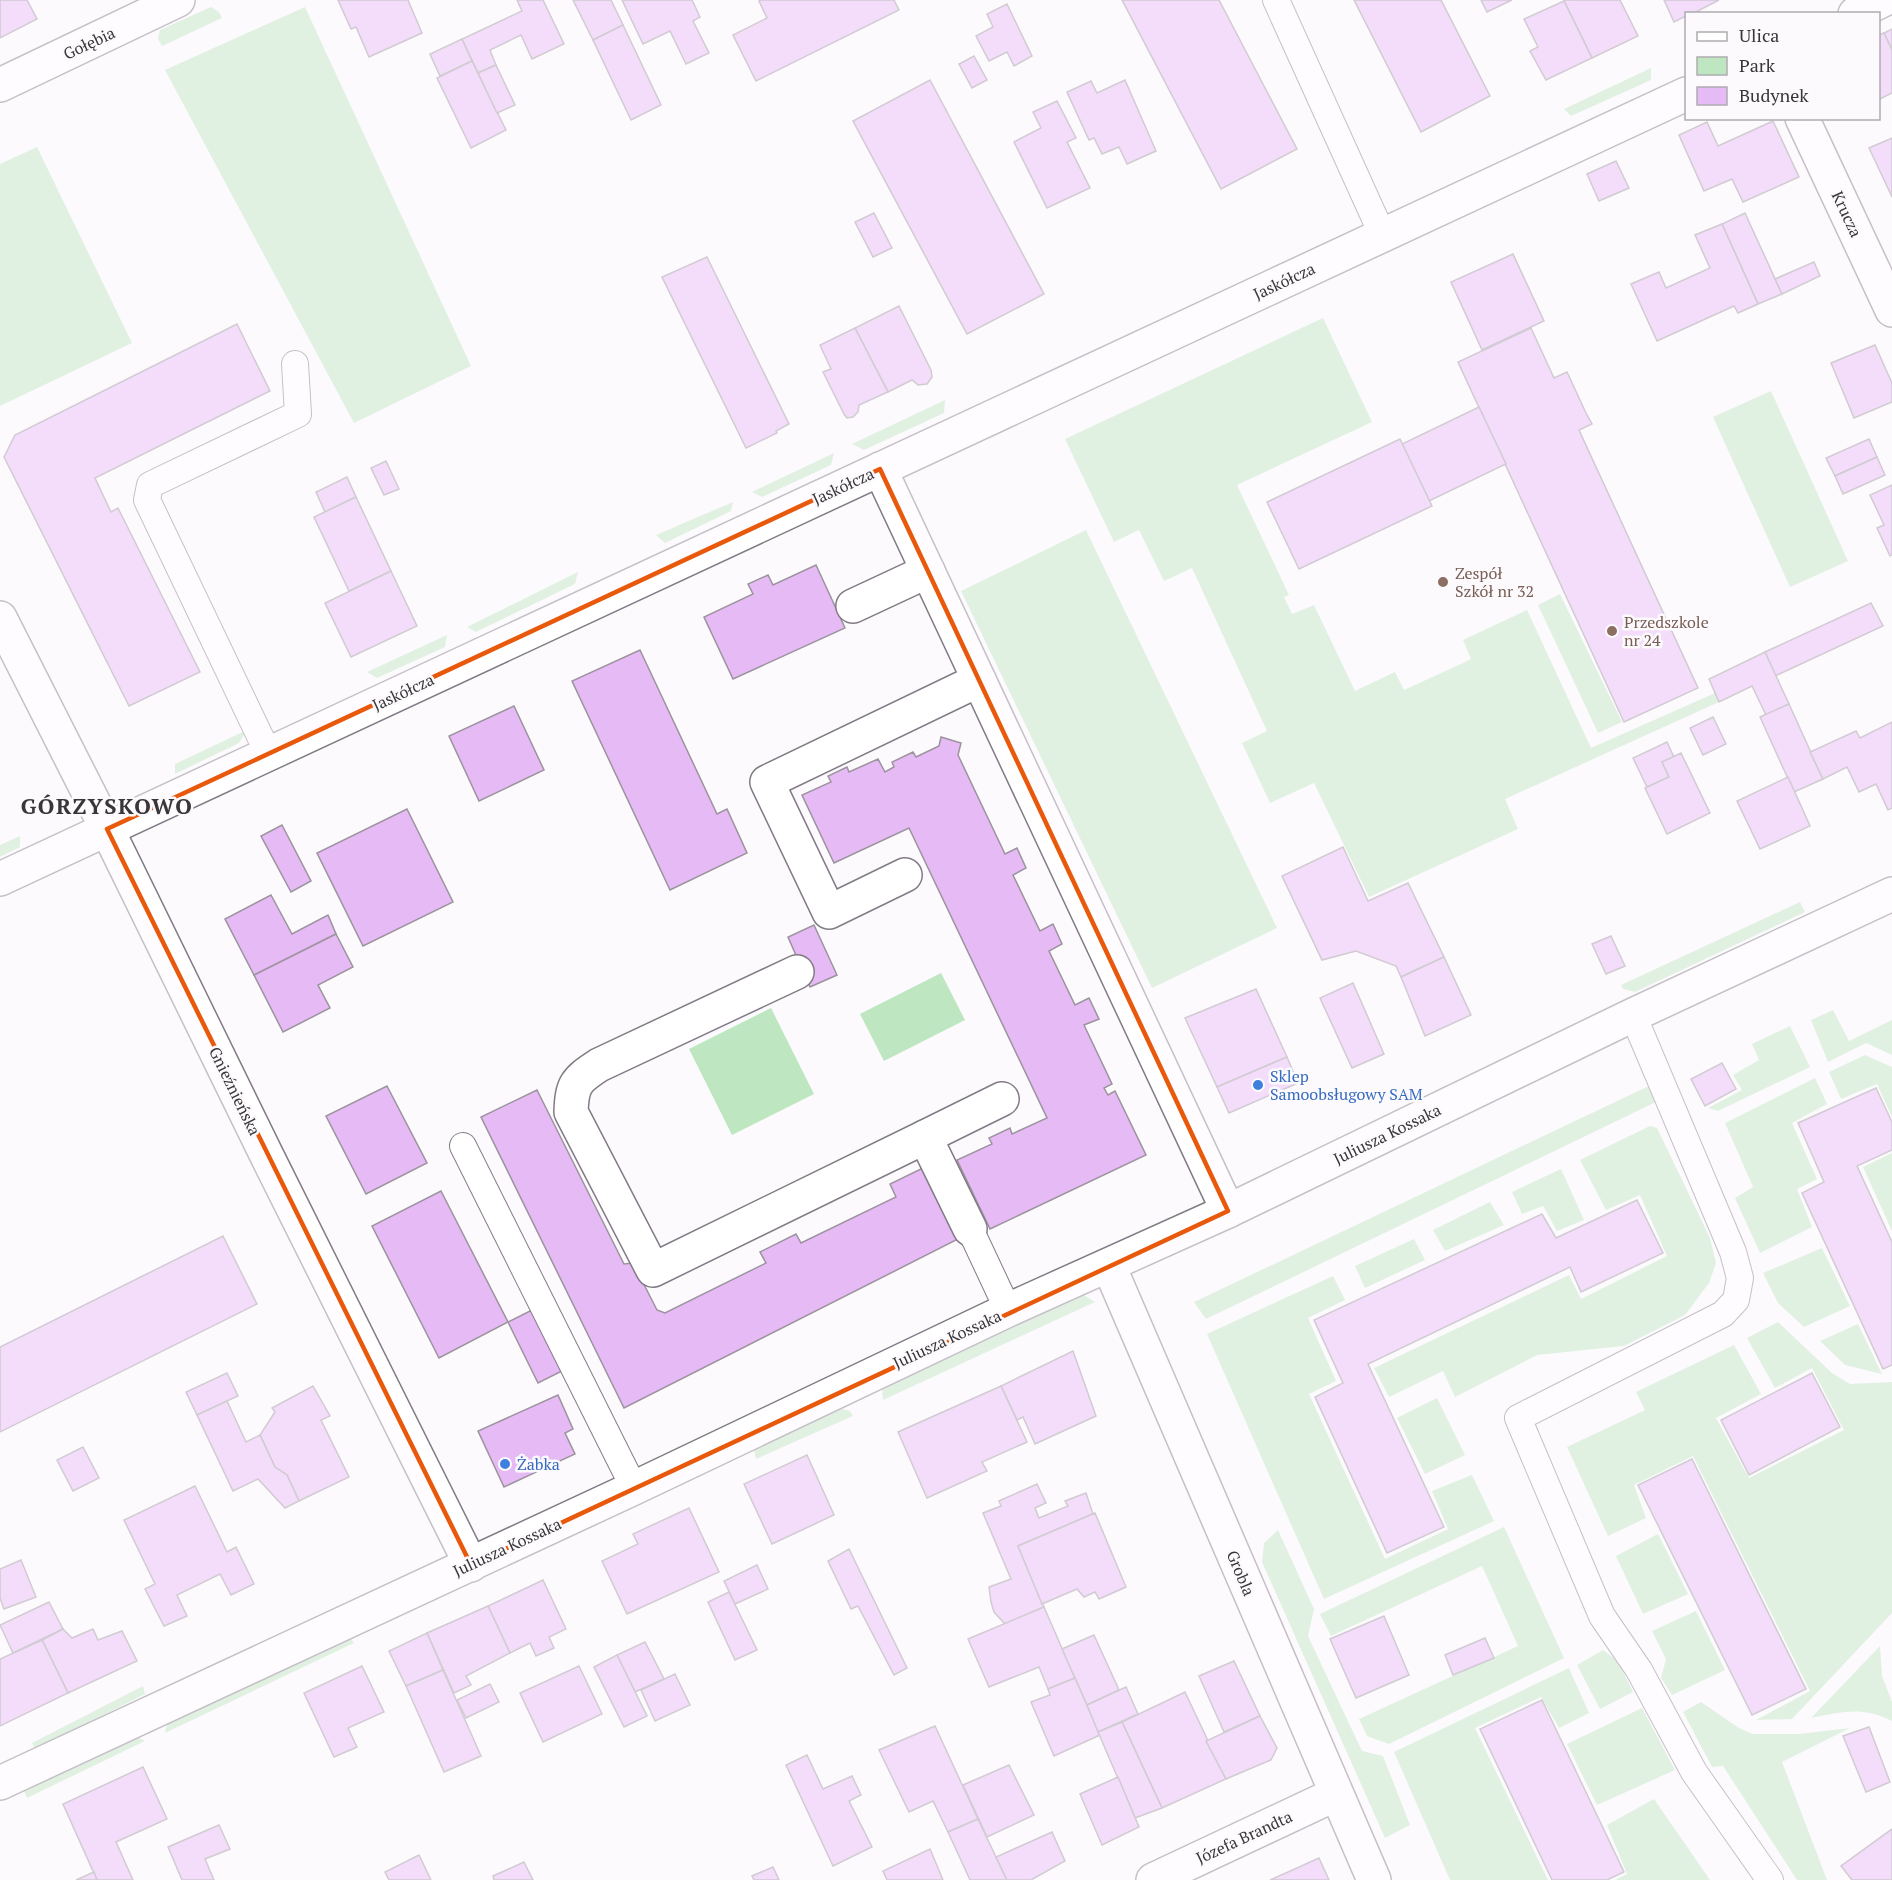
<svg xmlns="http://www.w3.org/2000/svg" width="1892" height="1880" viewBox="0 0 1892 1880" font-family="'PT Serif',serif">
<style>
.green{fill:#bde6c1}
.building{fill:#e6baf5;stroke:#9b939d;stroke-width:1.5}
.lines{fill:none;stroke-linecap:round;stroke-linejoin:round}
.lane-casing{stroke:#827b85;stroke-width:28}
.street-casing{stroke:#827b85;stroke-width:36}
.lane{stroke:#fff;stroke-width:26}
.street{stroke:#fff;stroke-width:33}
.marked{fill:none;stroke:#e8590c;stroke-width:4.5;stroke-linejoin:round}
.education-dot{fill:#8d6e63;stroke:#fdfafe;stroke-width:2}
.shop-dot{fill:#3f7fe0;stroke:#fdfafe;stroke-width:2}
.labels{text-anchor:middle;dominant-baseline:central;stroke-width:5;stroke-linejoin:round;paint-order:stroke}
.street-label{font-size:16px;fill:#39363a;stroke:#fdfafe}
.education-label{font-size:16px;fill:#785e54;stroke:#fdfafe;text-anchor:start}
.shop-label{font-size:16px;fill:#366cbe;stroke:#fdfafe;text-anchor:start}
.district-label{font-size:22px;font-weight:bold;letter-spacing:1.5px;fill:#39363a;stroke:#fdfafe}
</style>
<rect width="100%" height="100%" fill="#fdfafe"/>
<g class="green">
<path d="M211,7L219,12L222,18L162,46L158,39L160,30Z"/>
<path d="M305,7L471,366L354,423L165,70Z"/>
<path d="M1651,68V80L1571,116L1564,109Z"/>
<path d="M37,147L132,343L0,406V164Z"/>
<path d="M1323,318L1372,422L1237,485L1289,595L1284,597L1292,614L1314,605L1355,691L1395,672L1404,690L1463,663L1471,659L1463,640L1527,610L1591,748L1715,693L1719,702L1505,799L1518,829L1369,897L1314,783L1270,803L1242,743L1267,731L1192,568L1164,581L1139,530L1114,542L1065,439Z"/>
<path d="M1771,391L1848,561L1790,587L1713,417Z"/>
<path d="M945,400L944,413L864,450L852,444Z"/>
<path d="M834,453L831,465L762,497L752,492Z"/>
<path d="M733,502L731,511L665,543L656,535Z"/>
<path d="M1086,530L1277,928L1152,988L961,591Z"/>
<path d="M578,572L575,584L476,632L467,627Z"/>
<path d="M1560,594L1622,722L1598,733L1538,605Z"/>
<path d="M447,635L445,647L377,678L367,672Z"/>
<path d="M247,730L239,743L175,774V764Z"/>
<path d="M20,836V847L0,857V845Z"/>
<path d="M1800,902L1805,912L1635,992L1623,989L1621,985Z"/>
<path d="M941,973L965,1020L884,1061L860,1014Z"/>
<path d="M771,1008L814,1094L732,1135L689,1049Z"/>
<path d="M1833,1010L1849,1041L1892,1020V1055L1866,1043L1828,1062L1811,1020Z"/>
<path d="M1790,1026L1810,1067L1718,1111L1708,1108L1742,1090L1733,1075L1759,1060L1752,1044Z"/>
<path d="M1865,1055L1892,1067V1117L1877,1084L1841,1099L1829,1072Z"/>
<path d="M1815,1078L1827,1104L1792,1123L1817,1179L1797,1189L1812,1227L1760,1253L1735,1198L1753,1187L1725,1123Z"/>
<path d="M1651,1085L1658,1101L1206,1319L1194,1302Z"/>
<path d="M1650,1126L1657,1128L1710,1238L1716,1263L1709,1283L1685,1315L1624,1346L1537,1355L1455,1397L1443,1371L1389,1397L1374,1368L1569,1275L1581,1299L1667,1256L1640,1195L1606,1210L1580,1160Z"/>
<path d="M1892,1153V1231L1863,1167Z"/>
<path d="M1561,1169L1584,1220L1557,1231L1543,1206L1522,1214L1512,1192Z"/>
<path d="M1490,1202L1504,1225L1445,1251L1433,1230Z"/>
<path d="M1414,1239L1425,1260L1365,1288L1355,1266Z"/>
<path d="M1822,1248L1850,1306L1804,1327L1778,1303L1763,1273Z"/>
<path d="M1333,1276L1345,1300L1308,1318L1336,1381L1309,1394L1385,1559L1448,1529L1432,1491L1472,1475L1494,1521L1324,1599L1207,1334Z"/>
<path d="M1081,1293L1095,1302L883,1400L882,1387Z"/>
<path d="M1778,1322L1832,1373L1850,1384L1892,1382V1613L1792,1719L1756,1720L1810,1691L1693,1456L1634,1485L1646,1518L1608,1536L1567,1447L1645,1410L1636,1392L1734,1345L1761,1394L1716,1418L1749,1478L1844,1430L1812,1368L1775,1388L1747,1338Z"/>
<path d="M1858,1324L1882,1374L1845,1365L1820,1341Z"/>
<path d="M1437,1398L1465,1455L1425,1474L1397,1418Z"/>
<path d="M839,1408L850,1411L853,1416L756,1459L754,1450L758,1444Z"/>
<path d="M1504,1527L1564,1658L1389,1744L1367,1736L1359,1719L1518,1646L1482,1566L1331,1636L1320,1614Z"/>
<path d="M1278,1530L1314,1609L1308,1636L1362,1751L1383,1756L1410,1825L1385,1838L1262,1562L1264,1543Z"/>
<path d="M1658,1534L1688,1594L1643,1614L1616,1556Z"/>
<path d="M1696,1611L1725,1670L1672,1695L1661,1678L1666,1659L1652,1631Z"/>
<path d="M348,1634L354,1643L165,1733L168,1719Z"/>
<path d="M1880,1646L1882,1676L1892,1702V1721C1861,1706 1843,1712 1811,1718Z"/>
<path d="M1603,1650L1618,1661L1633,1692L1600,1709L1577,1665Z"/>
<path d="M1569,1668L1589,1713L1559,1728L1541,1697L1475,1728L1548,1880H1450L1394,1752Z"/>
<path d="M143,1686L145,1694L35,1749L32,1743Z"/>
<path d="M1701,1702L1739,1728L1753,1734H1799L1850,1728L1782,1762L1827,1880H1797L1723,1766L1712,1767L1683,1712Z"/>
<path d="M1642,1708L1675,1770L1597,1805L1567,1744Z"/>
<path d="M134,1735L145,1741L27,1798L23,1788Z"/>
<path d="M1654,1799L1710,1880H1615L1627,1874L1607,1825Z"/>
</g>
<g class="building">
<path d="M0,0H27L37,19L0,38Z"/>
<path d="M338,0H408L422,33L369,57L356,27L351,29Z"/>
<path d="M517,0H543L564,44L532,59L521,35L490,50L496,65L478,73L462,39L522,11Z"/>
<path d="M573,0H611L623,25L593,40Z"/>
<path d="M622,0H692L700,17L693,21L709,53L686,64L670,31L643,44Z"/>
<path d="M761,0H894L899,10L756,81L733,35L767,18L759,1Z"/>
<path d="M1122,0H1219L1297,149L1221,189Z"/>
<path d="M1354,0H1441L1490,96L1421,132Z"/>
<path d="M1481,0H1512L1487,12Z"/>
<path d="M1566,0H1620L1638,36L1592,58L1564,1Z"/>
<path d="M1664,0H1719L1692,14H1686V16L1674,22Z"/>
<path d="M1564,1L1592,58L1546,80L1530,51L1538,47L1524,19Z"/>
<path d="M1007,4L1032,56L1014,66L1007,52L989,61L976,36L993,27L987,14Z"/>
<path d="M623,25L661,105L631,120L593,40Z"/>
<path d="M1892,29V50L1884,33Z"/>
<path d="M1884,33L1892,50V93L1878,100V35Z"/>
<path d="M462,39L472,61L440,76L430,54Z"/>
<path d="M974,56L987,80L972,88L959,64Z"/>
<path d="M472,61L506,130L471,148L437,78Z"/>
<path d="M496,65L515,105L497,113L478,73Z"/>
<path d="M930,80L1044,294L967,334L853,121Z"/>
<path d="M1125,80L1156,151L1127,164L1119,147L1102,154L1094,138L1089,140L1067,92L1091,81L1097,93Z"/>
<path d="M1057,101L1076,138L1067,142L1090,188L1047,208L1014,142L1041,128L1033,112Z"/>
<path d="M1773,121L1799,177L1743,202L1732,179L1704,191L1679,135L1707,122L1718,146Z"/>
<path d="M1892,138V197L1869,148Z"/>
<path d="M1616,161L1629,188L1599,201L1587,174Z"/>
<path d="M874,213L892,248L873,257L855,222Z"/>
<path d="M1745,213L1782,294L1758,304L1722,224Z"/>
<path d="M1722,224L1758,304L1738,313L1734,306L1657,341L1631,284L1659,272L1666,288L1710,268L1695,235Z"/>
<path d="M1513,254L1544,321L1482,350L1451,282Z"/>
<path d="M707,257L789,424L776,431L777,433L746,448L662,277Z"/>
<path d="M1814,262L1820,276L1782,294L1775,279Z"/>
<path d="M899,306L931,370L932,377L927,384L918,385L912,380L888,392L855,328Z"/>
<path d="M237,324L270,391L95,478L111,512L118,508L200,672L129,706L4,457L15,435Z"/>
<path d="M855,328L888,392L859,405L858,412L853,417L847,418L844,414L823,372L831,369L820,345Z"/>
<path d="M1531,328L1554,378L1567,372L1586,413L1592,424L1579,430L1698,688L1624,722L1458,362Z"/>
<path d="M1875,345L1892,383V402L1854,418L1831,363Z"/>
<path d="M1479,407L1506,464L1429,501L1402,444Z"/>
<path d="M1400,439L1432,506L1299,569L1267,502Z"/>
<path d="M1869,439L1877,457L1835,476L1826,458Z"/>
<path d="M1877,457L1885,475L1843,494L1835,476Z"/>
<path d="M386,461L399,489L384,495L371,468Z"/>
<path d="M347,477L356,497L325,512L316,492Z"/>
<path d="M1892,485V555L1890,556L1877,528L1884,525L1870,495Z"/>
<path d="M356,497L391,571L349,591L314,517Z"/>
<path d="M816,565L845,628L733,679L704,617L753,594L748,584L768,575L773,585Z"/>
<path d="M391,571L417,626L351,657L325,603Z"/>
<path d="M1871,603L1883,626L1775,676L1765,652Z"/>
<path d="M640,650L717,814L727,809L747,853L670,890L572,681Z"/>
<path d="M1765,652L1789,704L1766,715L1752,686L1719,702L1709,679Z"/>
<path d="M1789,704L1823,779L1794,792L1760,717Z"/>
<path d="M514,706L544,770L479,801L449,736Z"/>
<path d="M1713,717L1726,744L1703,755L1690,728Z"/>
<path d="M1892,722V808L1888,810L1876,784L1859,792L1847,767L1823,779L1810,752L1856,731L1860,738Z"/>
<path d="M941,737L961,743L958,755L1005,854L1017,848L1026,868L1013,875L1040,931L1053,924L1062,944L1049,951L1075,1005L1089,998L1099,1019L1084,1025L1112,1084L1104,1088L1108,1095L1115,1091L1146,1155L990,1229L957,1160L992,1144L989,1138L1010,1128L1012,1134L1047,1118L909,828L834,863L802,795L831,782L828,776L847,767L849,772L878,759L885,772L894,767L892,762L913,752L916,757L939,746Z"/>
<path d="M1667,742L1674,757L1662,762L1669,777L1647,787L1633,758Z"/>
<path d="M1681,753L1710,813L1667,834L1645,788L1669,777L1662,762Z"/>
<path d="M1788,777L1810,826L1760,849L1737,801Z"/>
<path d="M407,809L453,902L363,946L317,853Z"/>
<path d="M282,825L311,881L291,892L261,836Z"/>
<path d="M1343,847L1368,901L1408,883L1444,957L1401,977L1396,966L1356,951L1322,960L1282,876Z"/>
<path d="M271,895L292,934L328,915L336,934L254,975L225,919Z"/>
<path d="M814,925L837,975L810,987L788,937Z"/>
<path d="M336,934L353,967L318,985L330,1008L283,1032L254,975Z"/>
<path d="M1611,936L1625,966L1606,974L1592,944Z"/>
<path d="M1444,957L1471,1015L1425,1036L1401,977Z"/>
<path d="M1353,983L1384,1054L1352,1068L1320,998Z"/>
<path d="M1256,989L1287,1057L1217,1087L1185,1018Z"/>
<path d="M1287,1057L1298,1083L1229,1113L1217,1087Z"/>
<path d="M1722,1063L1736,1089L1705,1106L1691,1079Z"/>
<path d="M387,1086L427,1163L366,1194L326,1116Z"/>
<path d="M1876,1088L1892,1122V1150L1857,1166L1892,1242V1365L1883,1369L1802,1193L1824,1182L1798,1123Z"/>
<path d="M537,1090L624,1264L633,1263L657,1310L665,1313L766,1263L760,1252L796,1234L801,1243L896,1197L890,1184L927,1166L962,1237L624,1408L481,1117Z"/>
<path d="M441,1191L508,1322L439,1358L372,1226Z"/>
<path d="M1637,1200L1663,1253L1581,1292L1570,1267L1368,1364L1444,1527L1387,1553L1315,1397L1343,1383L1314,1320L1542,1214L1556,1238Z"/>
<path d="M223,1236L257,1304L0,1432V1347Z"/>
<path d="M532,1310L562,1371L538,1383L508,1322Z"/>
<path d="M1073,1351L1096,1416L1035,1444L1023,1417L1017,1420L1001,1386Z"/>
<path d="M227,1373L238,1396L197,1415L186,1392Z"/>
<path d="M1812,1373L1840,1427L1749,1475L1721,1420Z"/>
<path d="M313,1386L330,1416L321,1420L349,1477L299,1501L287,1475L275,1467L260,1435L275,1412L272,1408Z"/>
<path d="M1001,1386L1027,1442L982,1462L987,1471L927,1498L898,1432Z"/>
<path d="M558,1395L573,1429L565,1433L575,1454L504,1487L478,1431Z"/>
<path d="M227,1401L246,1442L260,1435L275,1467L287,1475L299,1501L285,1508L258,1479L233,1491L197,1415Z"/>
<path d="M83,1447L99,1478L73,1491L57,1460Z"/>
<path d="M807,1455L834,1515L772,1544L744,1484Z"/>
<path d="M1692,1459L1806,1689L1752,1715L1638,1485Z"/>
<path d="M1037,1484L1046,1503L1035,1508L1039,1518L1068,1506L1065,1501L1086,1493L1093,1514L1018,1546L1044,1607L1005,1624L994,1612L991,1602L989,1587L1011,1579L983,1513L1001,1506L999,1501Z"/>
<path d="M195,1486L227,1552L236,1547L254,1584L231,1595L220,1574L177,1595L187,1616L164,1626L145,1589L155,1584L124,1520Z"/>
<path d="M689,1508L719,1572L627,1614L602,1561L638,1544L633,1534Z"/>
<path d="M1095,1513L1126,1587L1099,1599L1095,1592L1084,1597L1077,1589L1042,1604L1018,1546Z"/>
<path d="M849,1549L907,1668L894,1675L858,1606L851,1609L828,1561Z"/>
<path d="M21,1560L36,1597L4,1609L0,1598V1569Z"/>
<path d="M757,1565L768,1589L735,1604L724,1581Z"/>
<path d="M543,1580L566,1629L549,1637L554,1648L536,1656L530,1643L510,1653L488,1606Z"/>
<path d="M729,1592L757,1650L735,1660L708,1602Z"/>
<path d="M49,1602L63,1629L13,1653L0,1625Z"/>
<path d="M488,1606L510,1653L466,1676L471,1685L454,1693L427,1633Z"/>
<path d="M1044,1607L1075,1678L1048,1689L1039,1667L989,1687L968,1639Z"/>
<path d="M1384,1616L1409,1675L1356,1698L1330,1639Z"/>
<path d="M63,1629L72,1638L93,1629L98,1640L122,1631L137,1661L68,1693L42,1640Z"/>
<path d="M427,1633L443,1670L406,1686L389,1651Z"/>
<path d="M1094,1635L1119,1690L1087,1705L1062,1649Z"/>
<path d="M1485,1638L1494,1658L1453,1675L1445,1655Z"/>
<path d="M42,1640L68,1693L0,1726V1659Z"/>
<path d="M645,1642L664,1679L635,1692L617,1655Z"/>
<path d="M617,1655L647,1716L624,1727L594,1667Z"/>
<path d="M1234,1661L1260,1716L1224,1732L1199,1676Z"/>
<path d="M362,1666L384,1712L348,1728L357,1747L334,1757L304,1693Z"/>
<path d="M579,1666L602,1714L543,1742L520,1693Z"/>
<path d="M443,1670L481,1756L444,1772L406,1686Z"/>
<path d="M675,1674L690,1705L655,1721L641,1690Z"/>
<path d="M1075,1678L1100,1735L1054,1756L1031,1702L1050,1695L1048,1689Z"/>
<path d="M490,1684L499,1702L466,1718L457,1700Z"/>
<path d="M1126,1687L1138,1714L1098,1732L1087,1705Z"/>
<path d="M1185,1692L1226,1779L1162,1808L1122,1722Z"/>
<path d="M1542,1700L1624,1872L1607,1880H1552L1480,1729Z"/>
<path d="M1260,1716L1277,1748L1271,1760L1226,1779L1206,1741Z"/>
<path d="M1122,1722L1162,1808L1135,1818L1098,1732Z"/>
<path d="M935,1726L978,1819L948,1832L933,1801L909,1812L879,1750Z"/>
<path d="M1869,1727L1890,1782L1866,1792L1843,1736Z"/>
<path d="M807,1755L823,1789L852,1776L861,1795L849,1801L872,1847L833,1866L786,1765Z"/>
<path d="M1009,1765L1034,1815L987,1837L963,1785Z"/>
<path d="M143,1767L167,1819L116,1842L133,1880H97L63,1804Z"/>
<path d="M1118,1777L1139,1827L1102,1845L1080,1794Z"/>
<path d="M978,1819L996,1857L1007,1880H970L948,1832Z"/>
<path d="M219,1825L230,1849L205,1859L214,1880H182L168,1847Z"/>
<path d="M1892,1829V1880H1852L1841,1866Z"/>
<path d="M1052,1832L1065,1861L1031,1880H1007L996,1857Z"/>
<path d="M930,1849L943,1880H887L883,1871Z"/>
<path d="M419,1855L431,1880H389L385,1872Z"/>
<path d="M1319,1858L1329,1880H1270Z"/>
<path d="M524,1862L533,1880H494L493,1876Z"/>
<path d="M773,1867L779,1880H754L752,1876Z"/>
<path d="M94,1872L97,1880H76Z"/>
</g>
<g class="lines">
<defs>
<g id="lane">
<path d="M1276,0L1382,234"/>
<path d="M269,755L147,500L150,485L298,414L295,364"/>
<path d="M1633,1015L1733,1252L1740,1278L1736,1300L1723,1314L1518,1418L1602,1616L1639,1670L1694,1772L1770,1880"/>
<path d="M463,1146L634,1488"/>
<path d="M970,1229L1008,1310"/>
</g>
<g id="street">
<path d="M1855,14L1883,0"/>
<path d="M0,85L178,0"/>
<path d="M1802,118L1892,310"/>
<path d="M880,469L1228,1211"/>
<path d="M853,606L928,571"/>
<path d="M0,618L107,829L267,1156L471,1565"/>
<path d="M905,875L829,912L767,782L979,680"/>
<path d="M0,879L1686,94"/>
<path d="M797,972L599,1065C576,1080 572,1084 571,1112L653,1270L925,1137"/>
<path d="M970,1229L925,1137L1002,1099"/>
<path d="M1109,1266L1374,1880"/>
<path d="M0,1783L634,1488L1008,1310L1228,1211L1633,1015L1892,894"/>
<path d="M1153,1880L1336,1794"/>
</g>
</defs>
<use href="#lane" class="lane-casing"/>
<use href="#street" class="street-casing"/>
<use href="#lane" class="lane"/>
<use href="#street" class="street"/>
</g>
<path d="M0 0H1892V1880H0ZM880,469L1228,1211L471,1565L107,829Z" fill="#fdfafe" fill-opacity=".55" fill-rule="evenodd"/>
<path class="marked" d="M880,469L1228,1211L471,1565L107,829Z"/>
<g class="education-dot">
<circle cx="1443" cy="582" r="6"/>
<circle cx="1612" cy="631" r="6"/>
</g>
<g class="shop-dot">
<circle cx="1258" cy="1085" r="6"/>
<circle cx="505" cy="1464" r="6"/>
</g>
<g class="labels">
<g class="street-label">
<text transform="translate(89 43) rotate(-25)">Gołębia</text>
<text transform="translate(1847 214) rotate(65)">Krucza</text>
<text transform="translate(1284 281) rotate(-25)">Jaskółcza</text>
<text transform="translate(843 486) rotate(-25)">Jaskółcza</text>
<text transform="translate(403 692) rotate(-25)">Jaskółcza</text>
<text transform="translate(235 1091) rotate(64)">Gnieźnieńska</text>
<text transform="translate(1387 1134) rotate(-26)">Juliusza Kossaka</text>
<text transform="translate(947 1339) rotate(-25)">Juliusza Kossaka</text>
<text transform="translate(507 1547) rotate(-25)">Juliusza Kossaka</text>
<text transform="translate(1241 1573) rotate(67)">Grobla</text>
<text transform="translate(1244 1837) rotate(-25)">Józefa Brandta</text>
</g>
<g class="education-label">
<text x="1455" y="573">Zespół<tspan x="1455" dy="18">Szkół nr 32</tspan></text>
<text x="1624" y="622">Przedszkole<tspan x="1624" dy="18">nr 24</tspan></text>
</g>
<g class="shop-label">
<text x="1270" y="1076">Sklep<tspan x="1270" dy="18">Samoobsługowy SAM</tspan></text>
<text x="517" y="1464">Żabka</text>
</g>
<g class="district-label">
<text x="107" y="805">GÓRZYSKOWO</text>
</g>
</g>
<rect x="1685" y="12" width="195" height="108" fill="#fdfafe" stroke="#afacb0" stroke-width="1.5"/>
<rect x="1697" y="32" width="30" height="9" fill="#ffffff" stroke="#afacb0" stroke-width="1.5"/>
<text x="1739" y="42" font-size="18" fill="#39363a">Ulica</text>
<rect x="1697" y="57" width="30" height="18" fill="#bde6c1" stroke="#afacb0" stroke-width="1.5"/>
<text x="1739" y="72" font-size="18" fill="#39363a">Park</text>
<rect x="1697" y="87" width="30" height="18" fill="#e6baf5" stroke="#afacb0" stroke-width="1.5"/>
<text x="1739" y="102" font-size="18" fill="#39363a">Budynek</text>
</svg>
